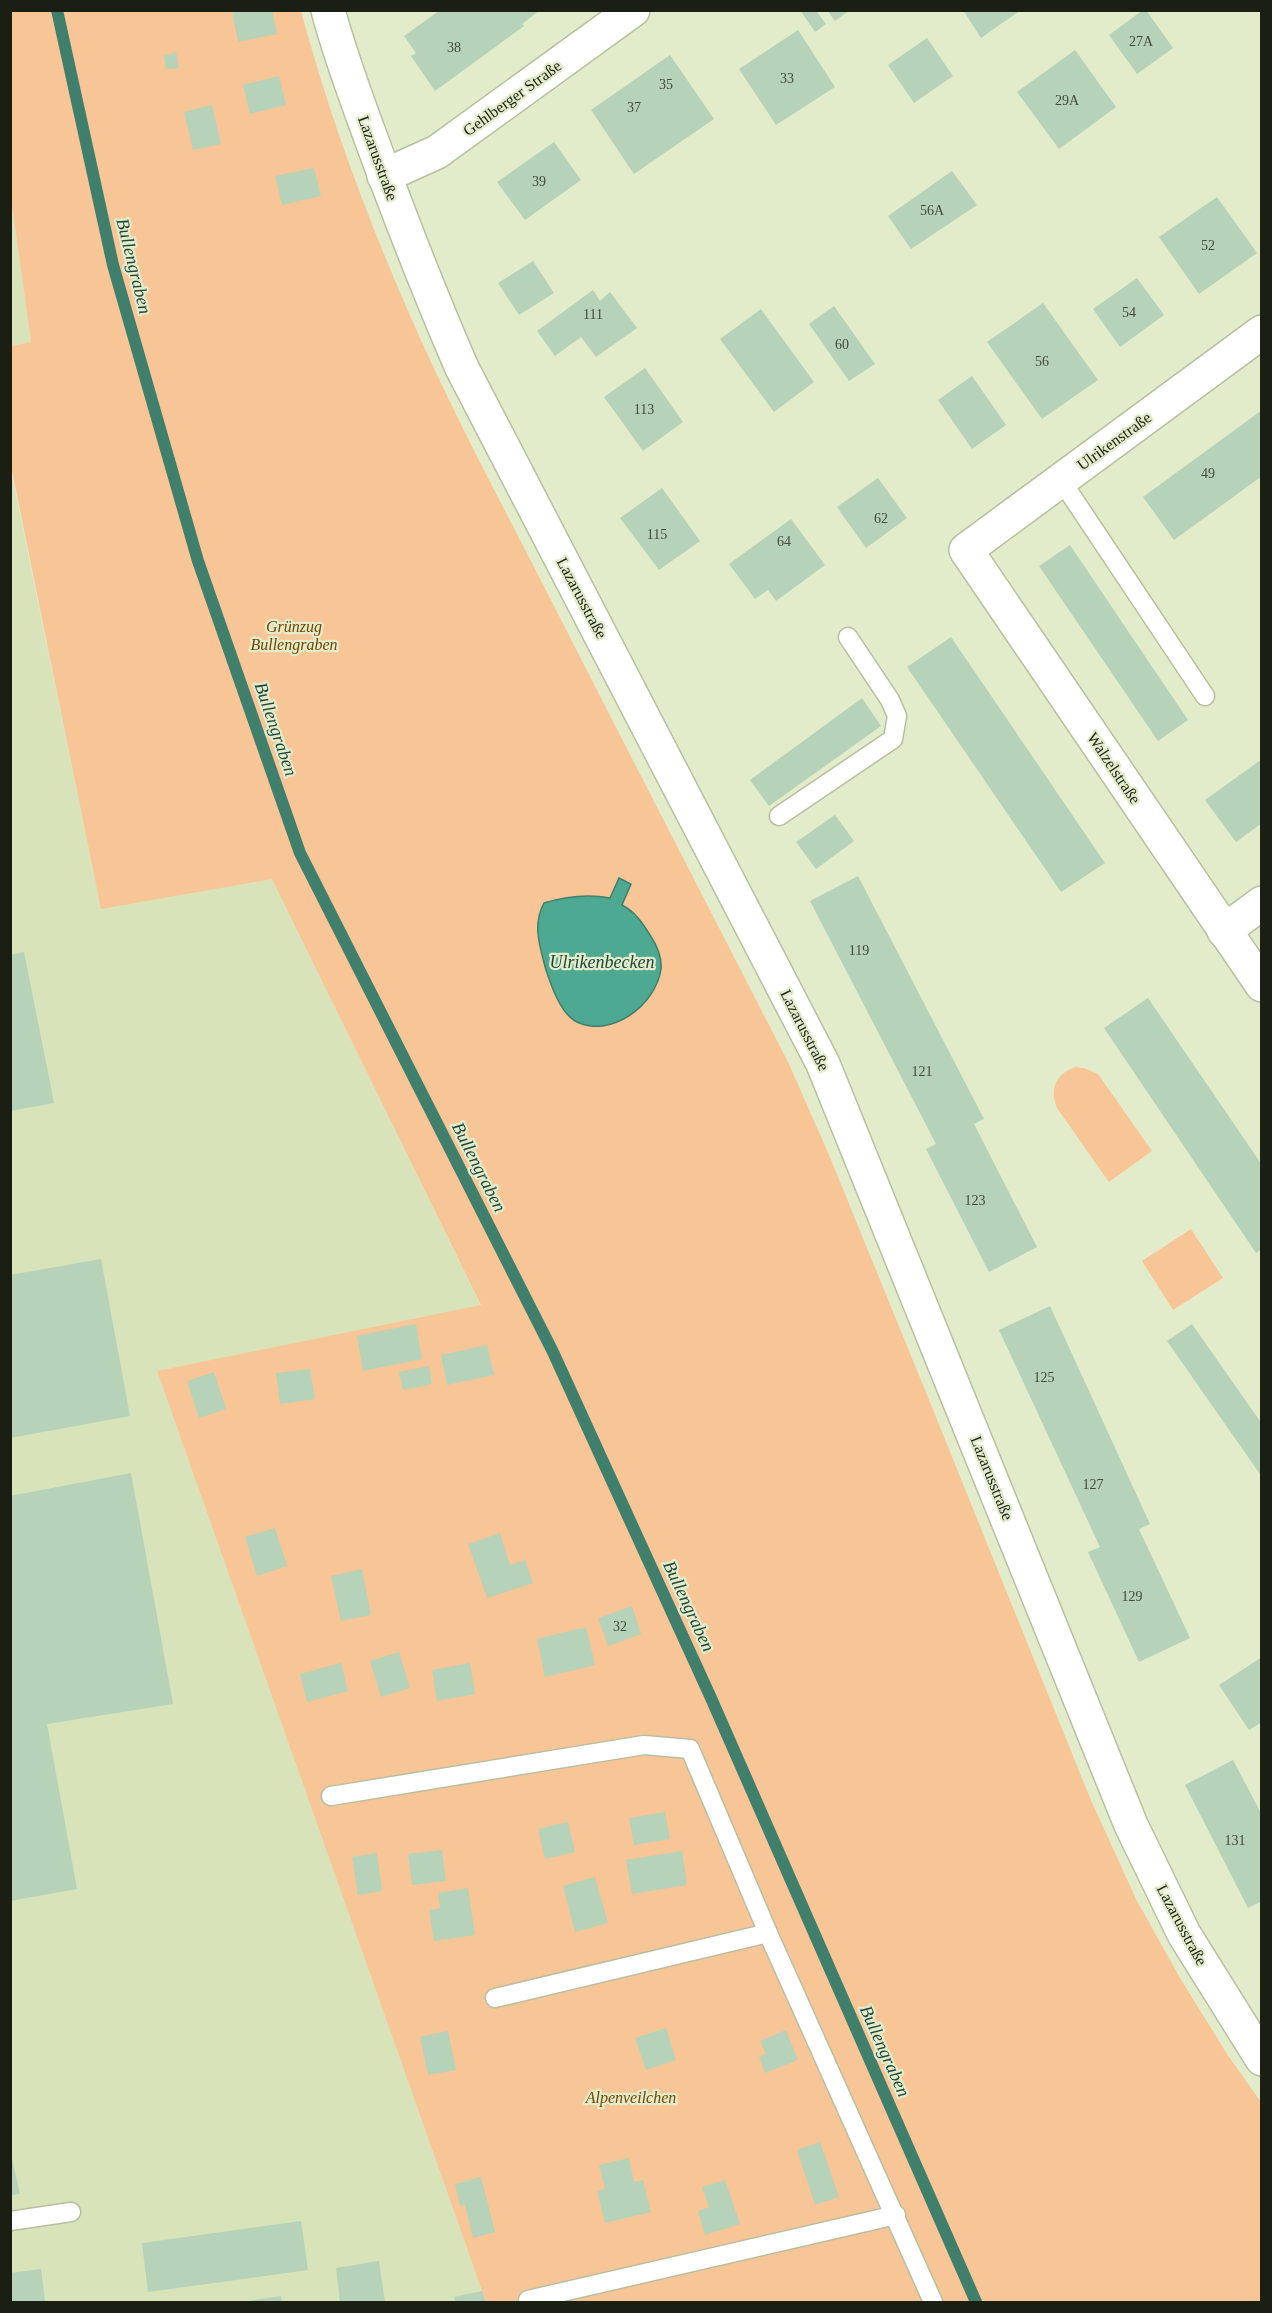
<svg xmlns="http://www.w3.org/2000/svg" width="1272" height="2313" viewBox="0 0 1272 2313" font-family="'Times New Roman',serif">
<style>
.built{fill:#d8e3ba}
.green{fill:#f8c596}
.water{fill:#4ea992;stroke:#3f7f6c;stroke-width:1.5}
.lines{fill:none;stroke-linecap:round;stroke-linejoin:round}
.stream{stroke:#3f7f6c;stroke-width:12}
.building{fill:#b6d2b8}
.service-casing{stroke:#b7bf9f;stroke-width:21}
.minor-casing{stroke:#b7bf9f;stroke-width:36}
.service{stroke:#fff;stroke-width:18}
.minor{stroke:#fff;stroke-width:33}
.labels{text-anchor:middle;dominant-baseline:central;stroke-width:4.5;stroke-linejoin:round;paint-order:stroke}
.number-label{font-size:14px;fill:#424b3c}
.street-label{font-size:16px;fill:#1b1e12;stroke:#e3ecca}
.park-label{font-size:16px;font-style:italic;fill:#764300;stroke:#e3ecca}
.water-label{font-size:18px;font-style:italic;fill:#1e463c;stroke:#e3ecca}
</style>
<rect width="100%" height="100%" fill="#e3ecca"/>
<g class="built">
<path d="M10,191L31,342L11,346H10Z"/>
<path d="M10,466L101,908L272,878L481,1306L157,1371L486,2302H11Z"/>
</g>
<g class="green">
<path d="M10,11H301C327,108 362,204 402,297C447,403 502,504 554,606C632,759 711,912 789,1064L829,1155L925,1390L1090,1798L1136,1899L1180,1978L1227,2054L1261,2102V2302H486L157,1371L481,1305L272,879L101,909L11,466V346L31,342L10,191Z"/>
<path d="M1075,1067L1084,1068L1098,1074L1152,1151L1109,1182L1057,1108C1049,1089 1056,1074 1075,1067Z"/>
<path d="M1191,1229L1223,1278L1173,1310L1142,1261Z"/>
</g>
<path class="water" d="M619,878L631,884L622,905C635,912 642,922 650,935C656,944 662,957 661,969C656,1005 610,1040 575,1021C560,1012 551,985 546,970C540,947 532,925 544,903C564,897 589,894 610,898Z"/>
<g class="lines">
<path class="stream" d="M57,10L113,265L198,561L300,853L553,1352L711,1698L976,2302"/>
</g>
<g class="building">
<path d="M272,10L277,34L238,42L232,11Z"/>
<path d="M440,10H540L522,24L524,26L505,40L435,91L411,56L416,53L404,36Z"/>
<path d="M800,10H820L817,12L826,24L815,32Z"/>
<path d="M827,10H850L835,21Z"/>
<path d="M963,10H1021L981,38Z"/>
<path d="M1143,10H1146L1173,48L1137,74L1109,35Z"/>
<path d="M798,30L835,87L776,125L739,69Z"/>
<path d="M927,38L953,76L914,103L888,65Z"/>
<path d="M1075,50L1116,107L1059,149L1017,92Z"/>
<path d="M176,52L179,68L166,69L164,56Z"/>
<path d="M670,55L714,119L634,174L591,110Z"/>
<path d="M279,76L286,105L250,114L243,85Z"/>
<path d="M212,105L221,144L193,150L184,112Z"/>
<path d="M554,142L581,180L525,220L497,182Z"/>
<path d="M314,168L321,196L282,205L275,176Z"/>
<path d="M952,171L977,205L911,249L888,216Z"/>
<path d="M1217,197L1257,253L1199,294L1159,237Z"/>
<path d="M533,261L554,293L519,315L498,283Z"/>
<path d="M1137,278L1164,315L1120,347L1093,309Z"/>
<path d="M593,290L600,301L610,292L637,328L596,357L581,337L555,356L537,331Z"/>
<path d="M1043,303L1098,380L1042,419L987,342Z"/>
<path d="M834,306L875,364L849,381L809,324Z"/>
<path d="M761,309L814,382L774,412L720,339Z"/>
<path d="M645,368L683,422L643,451L604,397Z"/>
<path d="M972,376L1006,425L972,449L938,400Z"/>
<path d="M1262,410V476L1174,540L1143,497Z"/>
<path d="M878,478L907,518L866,548L837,507Z"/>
<path d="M662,488L700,541L659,570L620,518Z"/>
<path d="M791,519L825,565L776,601L768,590L755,599L729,564Z"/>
<path d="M1070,545L1188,720L1158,741L1039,566Z"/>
<path d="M951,637L1105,863L1061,892L907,667Z"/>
<path d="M862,698L881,726L769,806L750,780Z"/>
<path d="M1262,759V823L1236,842L1205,800Z"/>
<path d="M835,815L854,841L816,869L796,842Z"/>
<path d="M858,876L984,1119L974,1124L1037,1247L989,1272L926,1149L936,1144L810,901Z"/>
<path d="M24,952L54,1103L10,1111V955Z"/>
<path d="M1148,998L1262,1165V1249L1256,1253L1104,1028Z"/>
<path d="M101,1259L130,1416L10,1438V1275Z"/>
<path d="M1050,1306L1150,1524L1139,1529L1190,1638L1139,1662L1088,1552L1100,1547L999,1330Z"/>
<path d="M416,1324L422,1359L363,1371L357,1336Z"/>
<path d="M1192,1324L1262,1424V1477L1167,1341Z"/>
<path d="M487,1345L494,1375L447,1385L441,1355Z"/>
<path d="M429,1366L432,1384L403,1390L399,1372Z"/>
<path d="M310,1369L315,1399L280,1404L276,1373Z"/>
<path d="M214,1372L226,1409L199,1418L187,1381Z"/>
<path d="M131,1473L173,1704L47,1724L77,1889L10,1901V1496Z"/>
<path d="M275,1528L287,1566L257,1576L245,1537Z"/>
<path d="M500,1533L510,1565L525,1560L533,1583L487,1598L468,1544Z"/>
<path d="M362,1569L371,1615L341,1621L331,1576Z"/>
<path d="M632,1606L641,1634L608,1646L598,1618Z"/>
<path d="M586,1627L595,1665L545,1677L537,1639Z"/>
<path d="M399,1652L410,1688L381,1697L370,1661Z"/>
<path d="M1262,1657V1722L1249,1730L1219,1685Z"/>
<path d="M341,1663L348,1691L307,1702L300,1674Z"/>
<path d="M470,1663L475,1694L437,1701L432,1670Z"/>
<path d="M1233,1760L1262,1815V1901L1248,1908L1185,1785Z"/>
<path d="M665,1812L670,1839L634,1845L629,1818Z"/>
<path d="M568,1822L575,1852L545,1859L538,1829Z"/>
<path d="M442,1850L446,1881L412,1885L408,1854Z"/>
<path d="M682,1851L687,1885L632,1894L626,1860Z"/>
<path d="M377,1853L382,1891L358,1895L352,1857Z"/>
<path d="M595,1877L608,1923L575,1932L563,1886Z"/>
<path d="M468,1888L475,1935L434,1941L429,1910L440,1908L438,1893Z"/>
<path d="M666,2028L676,2060L646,2070L635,2038Z"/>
<path d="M786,2030L798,2060L765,2073L759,2057L766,2054L760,2041Z"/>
<path d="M448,2031L456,2070L428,2075L420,2037Z"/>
<path d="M820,2142L839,2197L815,2205L797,2150Z"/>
<path d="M10,2150L20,2194L10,2195Z"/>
<path d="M629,2158L634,2182L643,2180L651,2212L605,2223L597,2191L605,2189L599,2165Z"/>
<path d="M481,2177L495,2232L473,2238L465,2205L460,2206L455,2184Z"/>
<path d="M725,2180L740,2224L705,2235L698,2211L709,2207L702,2187Z"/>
<path d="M301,2221L308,2270L148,2292L142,2243Z"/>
<path d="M379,2261L385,2302H340L336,2268Z"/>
<path d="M41,2269L45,2302H10V2273Z"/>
<path d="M482,2291L486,2302H456L454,2297Z"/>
<path d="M281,2296L282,2302H248V2301Z"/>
</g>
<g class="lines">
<defs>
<g id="service">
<path d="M1061,480L1205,696"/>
<path d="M779,816L893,739L897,716L890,700L848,637"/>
<path d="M331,1796L644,1745L690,1749L768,1933L933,2302"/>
<path d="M495,1998L768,1933"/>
<path d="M10,2221L71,2212"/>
<path d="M528,2300L896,2215"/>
</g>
<g id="minor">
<path d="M328,10C339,52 354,92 369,133C398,212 428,290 462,368L823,1064L1131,1825L1184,1934L1262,2059"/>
<path d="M384,176L437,152L633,10"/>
<path d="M1262,332L966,550L1262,985"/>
<path d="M1224,931L1262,903"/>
</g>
</defs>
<use href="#service" class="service-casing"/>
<use href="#minor" class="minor-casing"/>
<use href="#service" class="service"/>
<use href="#minor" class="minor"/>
</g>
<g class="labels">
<g class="number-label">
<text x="1141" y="41">27A</text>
<text x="454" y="47">38</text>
<text x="787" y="78">33</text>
<text x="666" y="84">35</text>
<text x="1067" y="100">29A</text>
<text x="634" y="107">37</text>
<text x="539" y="181">39</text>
<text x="932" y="210">56A</text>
<text x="1208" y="245">52</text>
<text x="1129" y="312">54</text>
<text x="593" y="314">111</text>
<text x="842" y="344">60</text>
<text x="1042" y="361">56</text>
<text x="644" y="409">113</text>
<text x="1208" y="473">49</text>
<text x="881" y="518">62</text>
<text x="657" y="534">115</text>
<text x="784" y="541">64</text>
<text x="859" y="950">119</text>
<text x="922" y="1071">121</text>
<text x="975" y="1200">123</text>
<text x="1044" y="1377">125</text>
<text x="1093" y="1484">127</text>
<text x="1132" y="1596">129</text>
<text x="620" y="1626">32</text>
<text x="1235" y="1840">131</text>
</g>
<g class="street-label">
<text transform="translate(512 98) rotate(-36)">Gehlberger Straße</text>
<text transform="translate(378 158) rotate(70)">Lazarusstraße</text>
<text transform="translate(1114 441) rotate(-36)">Ulrikenstraße</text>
<text transform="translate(582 598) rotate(62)">Lazarusstraße</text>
<text transform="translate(1114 768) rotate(56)">Walzelstraße</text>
<text transform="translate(805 1030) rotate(63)">Lazarusstraße</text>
<text transform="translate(992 1478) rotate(68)">Lazarusstraße</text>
<text transform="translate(1182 1925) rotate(62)">Lazarusstraße</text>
</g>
<g class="park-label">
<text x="294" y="626">Grünzug<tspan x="294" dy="18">Bullengraben</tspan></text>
<text x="631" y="2097">Alpenveilchen</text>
</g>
<g class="water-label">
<text transform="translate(134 266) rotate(76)">Bullengraben</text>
<text transform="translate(276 729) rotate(71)">Bullengraben</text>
<text x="602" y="962">Ulrikenbecken</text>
<text transform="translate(479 1167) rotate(63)">Bullengraben</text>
<text transform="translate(689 1606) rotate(65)">Bullengraben</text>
<text transform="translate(885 2051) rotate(66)">Bullengraben</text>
</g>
</g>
<rect width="1272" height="2313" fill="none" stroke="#1b1e12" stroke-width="24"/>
</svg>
